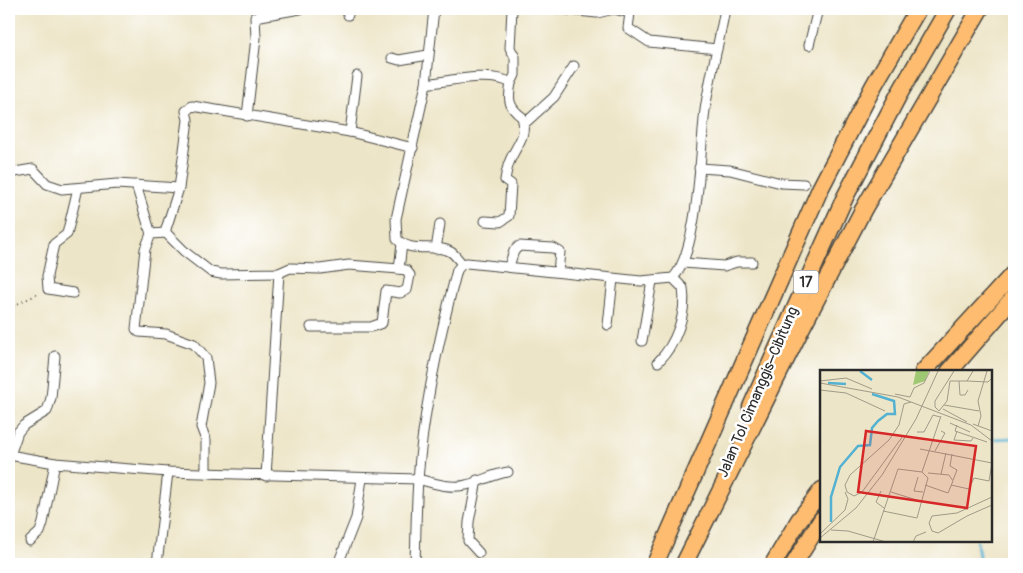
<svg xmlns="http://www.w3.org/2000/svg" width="1023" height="573" viewBox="0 0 1023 573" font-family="Pangolin,sans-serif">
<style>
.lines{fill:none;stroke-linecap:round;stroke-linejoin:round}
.stream{stroke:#53b1d1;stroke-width:3}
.minor-casing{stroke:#484742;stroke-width:11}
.motorway-casing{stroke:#484742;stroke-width:19}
.path{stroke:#484742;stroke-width:2;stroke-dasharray:1 4;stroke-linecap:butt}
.minor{stroke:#fff;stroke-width:9}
.motorway{stroke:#fdbc6f;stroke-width:16}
.labels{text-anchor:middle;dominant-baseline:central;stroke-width:5;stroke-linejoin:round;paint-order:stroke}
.shield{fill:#fff;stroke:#6b6b6b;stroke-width:1}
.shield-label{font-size:14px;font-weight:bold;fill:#2b2b2b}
.street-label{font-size:15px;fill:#2b2b2b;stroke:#fff}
.inset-river{fill:none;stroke:#53b1d1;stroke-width:2.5}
.inset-road{fill:none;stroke:#9f9b89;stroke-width:1}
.view{fill:#d62828;fill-opacity:0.15;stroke:#d62828;stroke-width:2.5}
.inset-edge{fill:none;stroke:#2b2b2b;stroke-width:2.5}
</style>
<rect width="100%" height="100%" fill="#fff"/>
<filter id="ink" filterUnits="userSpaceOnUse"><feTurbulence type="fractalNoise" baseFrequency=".02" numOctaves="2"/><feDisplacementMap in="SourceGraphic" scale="10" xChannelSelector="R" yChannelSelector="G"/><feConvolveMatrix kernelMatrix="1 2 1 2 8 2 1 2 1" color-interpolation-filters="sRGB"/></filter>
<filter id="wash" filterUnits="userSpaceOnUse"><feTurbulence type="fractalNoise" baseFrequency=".0096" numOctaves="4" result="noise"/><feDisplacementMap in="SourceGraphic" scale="20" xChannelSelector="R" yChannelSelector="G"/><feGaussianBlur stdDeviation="1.12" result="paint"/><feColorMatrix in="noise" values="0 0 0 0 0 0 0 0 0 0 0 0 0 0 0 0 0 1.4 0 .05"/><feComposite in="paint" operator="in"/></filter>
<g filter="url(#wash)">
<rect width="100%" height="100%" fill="#ede5c7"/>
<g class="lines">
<g class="stream">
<path d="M992,439L1014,438"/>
<path d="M977,542L980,564"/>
</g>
</g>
</g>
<g filter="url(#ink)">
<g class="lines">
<defs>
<g id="minor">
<path d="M347,9L348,15"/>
<path d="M434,9L426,84L396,219L397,239C410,254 436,243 451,252C455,255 459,260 462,264"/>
<path d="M559,9L597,13L614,9L630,13L628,28L649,42L717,49"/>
<path d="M809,45L818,9"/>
<path d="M392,58L399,60L428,55"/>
<path d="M511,83L515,75V57L510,48L512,9"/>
<path d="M426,84C449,81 491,71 511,83C508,99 508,107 522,117C528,137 515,146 509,163C507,168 506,174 505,180L511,184L509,216L500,222L485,221"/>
<path d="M247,116L256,38L255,17L300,9"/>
<path d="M524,124L554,97L574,66"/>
<path d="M350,132L357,76"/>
<path d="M699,168L730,170L781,183L804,184"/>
<path d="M9,173L33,169L47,184L62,189L117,184L179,188"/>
<path d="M136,185L151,234"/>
<path d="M166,233L151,234L145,249L136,329L139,332L166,334L194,344L206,358L209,383L201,427L206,440V473"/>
<path d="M436,249L440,224"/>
<path d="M683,263L724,266L737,262H752"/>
<path d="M509,266L514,251L519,246L553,248L560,252L558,272"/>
<path d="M399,269L349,265L320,269L290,268L279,273L221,274L211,272L185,252L166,233V229L179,188L188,120L186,111L192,106L350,132L413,148"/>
<path d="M73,293L48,289L47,276L54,244L67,234L78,188"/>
<path d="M608,325L613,279"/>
<path d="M311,327H371L382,323L386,291L400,293L407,290L410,275L406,270L399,269L402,244"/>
<path d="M642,341L652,281"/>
<path d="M658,362C676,344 687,314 683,288L673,278"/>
<path d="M9,455L55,463L168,472L418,479C433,483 450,489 466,485C480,482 493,474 508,472"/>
<path d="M10,455L18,432L24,425L47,411L51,398L55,356"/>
<path d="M266,476L279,273"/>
<path d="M477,480L469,522L468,541L479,553"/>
<path d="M30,541L40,532L43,523L55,463"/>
<path d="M157,564L168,472"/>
<path d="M338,564L356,518L362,479"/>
<path d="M415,564C416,536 416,508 418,480C423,409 439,338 457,270L462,264L467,263L641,281L673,278C699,251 700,149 705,110C710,76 719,43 725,9"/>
</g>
<g id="motorway">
<path d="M923,372L1014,273"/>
<path d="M949,372L1014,297"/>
<path d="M751,407L845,197L898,96L948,9"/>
<path d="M655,564L820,189L874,85L918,9"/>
<path d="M684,564L802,327L863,210L980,9"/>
<path d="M773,564L799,520L822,490"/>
<path d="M794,564L822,519"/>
</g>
</defs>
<use href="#minor" class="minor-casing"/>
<use href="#motorway" class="motorway-casing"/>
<path class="path" d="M9,308L40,293"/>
<use href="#minor" class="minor"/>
<use href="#motorway" class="motorway"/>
</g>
</g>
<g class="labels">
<rect class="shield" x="793.5" y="270.5" width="25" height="23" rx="4"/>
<g class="shield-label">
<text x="806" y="282">17</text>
</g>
<g class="street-label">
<text transform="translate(758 392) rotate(-67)">Jalan Tol Cimanggis–Cibitung</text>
</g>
</g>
<g transform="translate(820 370)">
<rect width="172" height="172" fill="#ede5c7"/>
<path d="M96,1H109L105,11L93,15Z" fill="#9fc873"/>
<path class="inset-river" d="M40,1L52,10M8,13L26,14M11,152V127L20,97L38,76L50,75L52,58L58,51L67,44H75L74,31L52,24"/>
<path class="inset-road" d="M0,11L26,8L52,19M139,11L140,25H145L148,20M147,11L168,12L172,8M0,13L78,27L151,55L172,71M0,20L26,23L65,41M75,24L90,27L94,18L104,13L110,1M124,35L159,41M123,39L147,52M119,41L127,31L130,11H147L153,1M119,41L115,37V31L134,1M130,53L150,62M153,54L172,61M137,55L135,61L167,72M158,56L161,46L158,31L167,1M137,61L134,70L151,71L153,68M97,62H104L113,45L120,47M83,66L42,122L34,126L27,122L25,115L30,105L69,70L79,55L84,34L91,32M100,79L172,93M115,81L125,63L121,61M132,84L130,96L137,100L133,110M121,104L126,83M98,107L94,121L103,122M105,115L128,123L133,111L129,105L108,103M131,115L149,119L154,108L169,111L172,93M61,121L56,132L64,138M71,122L100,131M63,141L97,148L108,108L102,102M147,146L172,135M147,146L118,163L112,161L109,153L112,146L137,143L172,127M11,160L28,161L66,172M0,164L25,140L28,129L25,122M0,168L36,138L62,105L96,49L118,1M53,172L78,99L102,102L121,46M93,172L96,166L106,162"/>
<path class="view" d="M46,61L156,76L147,138L38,122Z"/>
<rect width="172" height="172" class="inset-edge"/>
</g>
<rect width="1023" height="573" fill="none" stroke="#fff" stroke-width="30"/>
</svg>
